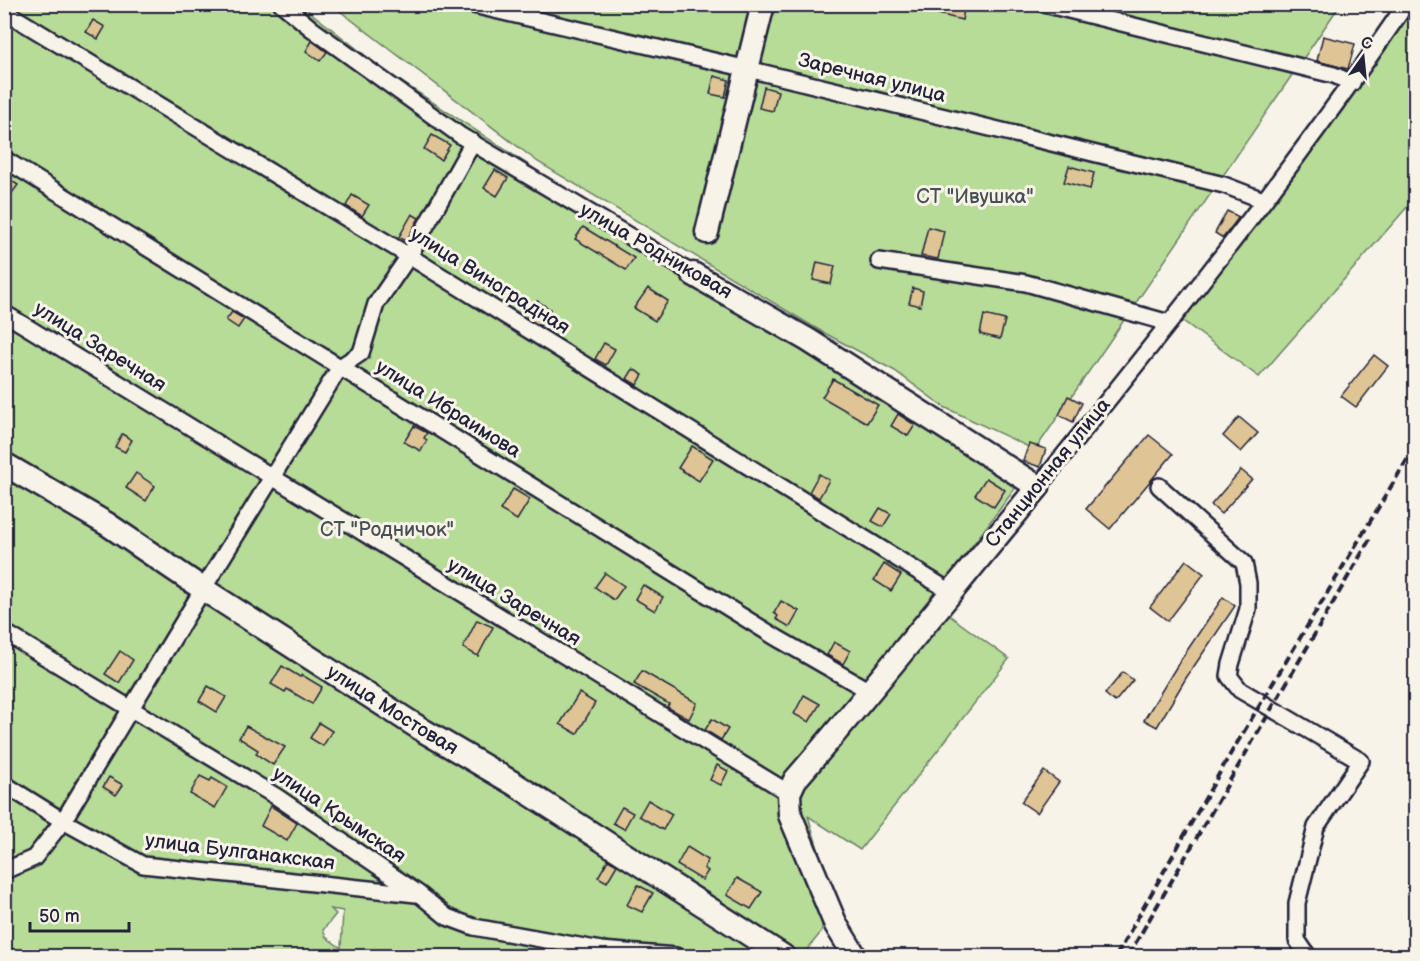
<svg xmlns="http://www.w3.org/2000/svg" width="1420" height="961" viewBox="0 0 1420 961" font-family="'Balsamiq Sans',sans-serif">
<style>
.green{fill:#b6dc97;stroke:#6c7f69;stroke-width:1.5;fill-rule:evenodd}
.building{fill:#dfc595;stroke:#22223b;stroke-width:1.5}
.lines{fill:none;stroke-linecap:round;stroke-linejoin:round}
.street-casing{stroke:#22223b;stroke-width:20}
.secondary-casing{stroke:#22223b;stroke-width:27}
.street{stroke:#f7f3e8;stroke-width:15}
.secondary{stroke:#f7f3e8;stroke-width:22}
.rail{stroke:#22223b;stroke-width:4;stroke-dasharray:9 4.5;stroke-linecap:butt}
.labels{text-anchor:middle;dominant-baseline:central;stroke-width:6;stroke-linejoin:round;paint-order:stroke}
.street-label{font-size:20px;fill:#22223b;stroke:#f7f3e8}
.park-label{font-size:20px;fill:#475052;stroke:#f7f3e8}
</style>
<rect width="100%" height="100%" fill="#f7f3e8"/>
<filter id="ink" filterUnits="userSpaceOnUse"><feTurbulence type="fractalNoise" baseFrequency=".0167" numOctaves="2"/><feDisplacementMap in="SourceGraphic" scale="12" xChannelSelector="R" yChannelSelector="G"/><feConvolveMatrix kernelMatrix="1 2 1 2 8 2 1 2 1" color-interpolation-filters="sRGB"/></filter>
<g filter="url(#ink)">
<g class="green">
<path d="M5,5H301L388,73L669,257L1020,482L796,780L801,795L805,770L946,613L1009,659L860,850L808,816L819,852L822,931L802,956H5ZM331,909L343,911L341,948L326,937L323,930L336,914Z"/>
<path d="M332,5H1340L1035,450L944,407L895,371L819,330L538,162Z"/>
<path d="M1412,5H1415V198L1259,377L1179,318Z"/>
</g>
<g class="building">
<path d="M940,4H965L962,20L938,14Z"/>
<path d="M93,20L105,27L98,39L86,32Z"/>
<path d="M1323,36L1355,44L1348,69L1317,61Z"/>
<path d="M312,41L327,52L320,61L306,51Z"/>
<path d="M714,76L729,80L725,97L710,94Z"/>
<path d="M764,87L778,91L773,111L759,108Z"/>
<path d="M432,135L450,145L441,160L424,149Z"/>
<path d="M1069,166L1094,173L1090,189L1064,182Z"/>
<path d="M495,170L508,178L497,196L484,188Z"/>
<path d="M4,176L18,185L4,204Z"/>
<path d="M352,195L369,205L362,216L346,206Z"/>
<path d="M1227,211L1239,217L1223,238L1215,233Z"/>
<path d="M412,214L419,218L406,241L399,237Z"/>
<path d="M583,227L634,258L626,270L575,239Z"/>
<path d="M928,227L944,231L938,259L921,256Z"/>
<path d="M817,262L835,266L831,284L813,280Z"/>
<path d="M648,288L668,301L655,321L634,308Z"/>
<path d="M913,288L923,291L920,306L909,303Z"/>
<path d="M537,301L550,309L540,326L527,318Z"/>
<path d="M232,312L244,319L238,328L226,320Z"/>
<path d="M984,315L1005,320L1000,339L980,334Z"/>
<path d="M604,343L615,349L606,365L595,359Z"/>
<path d="M1374,355L1388,366L1356,407L1341,396Z"/>
<path d="M633,369L643,375L637,385L627,379Z"/>
<path d="M833,379L878,405L867,423L822,397Z"/>
<path d="M1068,396L1082,403L1073,422L1059,415Z"/>
<path d="M898,414L915,425L908,436L891,426Z"/>
<path d="M1239,417L1258,433L1241,452L1223,436Z"/>
<path d="M414,426L427,433L424,438L427,440L421,451L404,442Z"/>
<path d="M122,434L132,440L125,452L115,447Z"/>
<path d="M1149,435L1173,454L1110,529L1086,509Z"/>
<path d="M1029,444L1046,449L1040,467L1023,461Z"/>
<path d="M692,446L713,459L699,481L678,468Z"/>
<path d="M1241,470L1252,479L1221,514L1211,505Z"/>
<path d="M136,473L155,486L146,501L126,488Z"/>
<path d="M819,474L829,480L819,498L809,492Z"/>
<path d="M986,478L1005,490L994,507L975,495Z"/>
<path d="M513,489L530,499L517,520L500,510Z"/>
<path d="M880,508L891,514L883,527L872,521Z"/>
<path d="M1186,560L1204,574L1168,621L1150,607Z"/>
<path d="M884,564L901,575L891,591L874,580Z"/>
<path d="M605,573L624,586L614,600L595,587Z"/>
<path d="M643,585L663,597L655,611L635,599Z"/>
<path d="M1223,597L1235,606L1186,678L1157,727L1144,720L1178,664Z"/>
<path d="M781,601L799,611L790,627L776,619L778,616L774,613Z"/>
<path d="M477,620L493,627L478,656L463,648Z"/>
<path d="M834,642L850,651L843,664L827,655Z"/>
<path d="M120,651L133,660L119,683L105,674Z"/>
<path d="M282,666L300,677L302,675L322,687L312,704L287,689L285,692L271,684Z"/>
<path d="M642,671L697,703L689,719L667,707L669,704L634,684Z"/>
<path d="M1123,672L1133,680L1115,702L1105,694Z"/>
<path d="M208,686L226,697L217,712L199,701Z"/>
<path d="M579,693L595,703L577,734L560,724Z"/>
<path d="M804,695L820,704L809,722L794,714Z"/>
<path d="M712,719L728,729L721,740L705,730Z"/>
<path d="M319,723L332,731L323,746L310,738Z"/>
<path d="M246,726L285,747L273,765L256,754L258,750L239,738Z"/>
<path d="M717,765L728,771L721,785L710,780Z"/>
<path d="M1044,771L1059,782L1037,813L1021,802Z"/>
<path d="M200,776L210,781L212,778L227,787L215,808L190,794Z"/>
<path d="M109,777L123,785L116,795L103,787Z"/>
<path d="M648,800L672,814L663,830L639,816Z"/>
<path d="M271,806L297,823L287,841L261,826Z"/>
<path d="M622,807L633,813L624,829L613,823Z"/>
<path d="M687,847L708,860L704,868L708,871L702,880L677,865Z"/>
<path d="M608,860L617,865L607,882L598,877Z"/>
<path d="M737,878L762,892L751,909L727,895Z"/>
<path d="M638,885L653,893L642,912L627,905Z"/>
</g>
<g class="lines">
<defs>
<g id="street">
<path d="M282,4L312,29L461,136L693,274"/>
<path d="M469,4L748,69L1224,185L1263,200"/>
<path d="M1044,4L1334,75L1352,83"/>
<path d="M4,11L409,256L951,592"/>
<path d="M4,159L777,638L871,692"/>
<path d="M879,261L1026,283L1169,323"/>
<path d="M4,313L789,793"/>
<path d="M1159,486L1244,563L1248,583V609L1231,664L1229,676L1240,690L1361,761L1316,827L1297,903V940L1308,956"/>
<path d="M1038,487C1165,330 1292,171 1406,4"/>
<path d="M4,632L277,797L419,894L447,917L474,927L601,950L676,956"/>
<path d="M4,784L63,821L143,865L416,894"/>
<path d="M4,871L34,858L63,821L203,589L340,367L361,353L376,304L409,256L473,142"/>
</g>
<g id="secondary">
<path d="M707,232L763,4"/>
<path d="M693,274L808,340L1038,487C957,584 878,684 795,780L789,793L790,815L836,925L855,956"/>
<path id="s1" d="M4,464L107,524L203,589L424,731L513,783L783,956"/>
</g>
</defs>
<use href="#street" class="street-casing"/>
<use href="#secondary" class="secondary-casing"/>
<use href="#street" class="street"/>
<use href="#secondary" class="secondary"/>
<g class="rail">
<path d="M1116,956L1228,758L1416,445"/>
<path d="M1128,956L1370,539"/>
</g>
</g>
</g>
<g class="labels">
<g class="street-label">
<text transform="translate(872 78) rotate(14)">Заречная улица</text>
<text transform="translate(656 251) rotate(30)">улица Родниковая</text>
<text transform="translate(490 281) rotate(32)">улица Виноградная</text>
<text transform="translate(100 347) rotate(32)">улица Заречная</text>
<text transform="translate(448 409) rotate(32)">улица Ибраимова</text>
<text transform="translate(1048 473) rotate(-51)">Станционная улица</text>
<text transform="translate(514 602) rotate(31)">улица Заречная</text>
<text stroke="none"><textPath href="#s1" startOffset="460">улица Мостовая</textPath></text>
<text transform="translate(339 815) rotate(34)">улица Крымская</text>
<text transform="translate(240 852) rotate(7)">улица Булганакская</text>
</g>
<g class="park-label">
<text x="975" y="197">СТ "Ивушка"</text>
<text x="387" y="530">СТ "Родничок"</text>
</g>
</g>
<rect width="1420" height="961" fill="none" stroke="#f7f3e8" stroke-width="24"/>
<rect x="12" y="12" width="1396" height="937" fill="none" stroke="#22223b" stroke-width="2" filter="url(#ink)"/>
<g transform="translate(1363 57) rotate(15)" stroke="#f7f3e8" stroke-width="4.5" paint-order="stroke">
<path d="M0-4.5L10 22L0 15L-10 22Z" fill="#22223b"/>
<text y="-9" font-size="16" font-weight="bold" text-anchor="middle" fill="#22223b">С</text>
</g>
<path d="M30 922v9h99v-9" fill="none" stroke="#22223b" stroke-width="3"/>
<text x="39" y="922" font-size="18" fill="#22223b" stroke="#f7f3e8" stroke-width="4.5" paint-order="stroke">50 m</text>
</svg>
